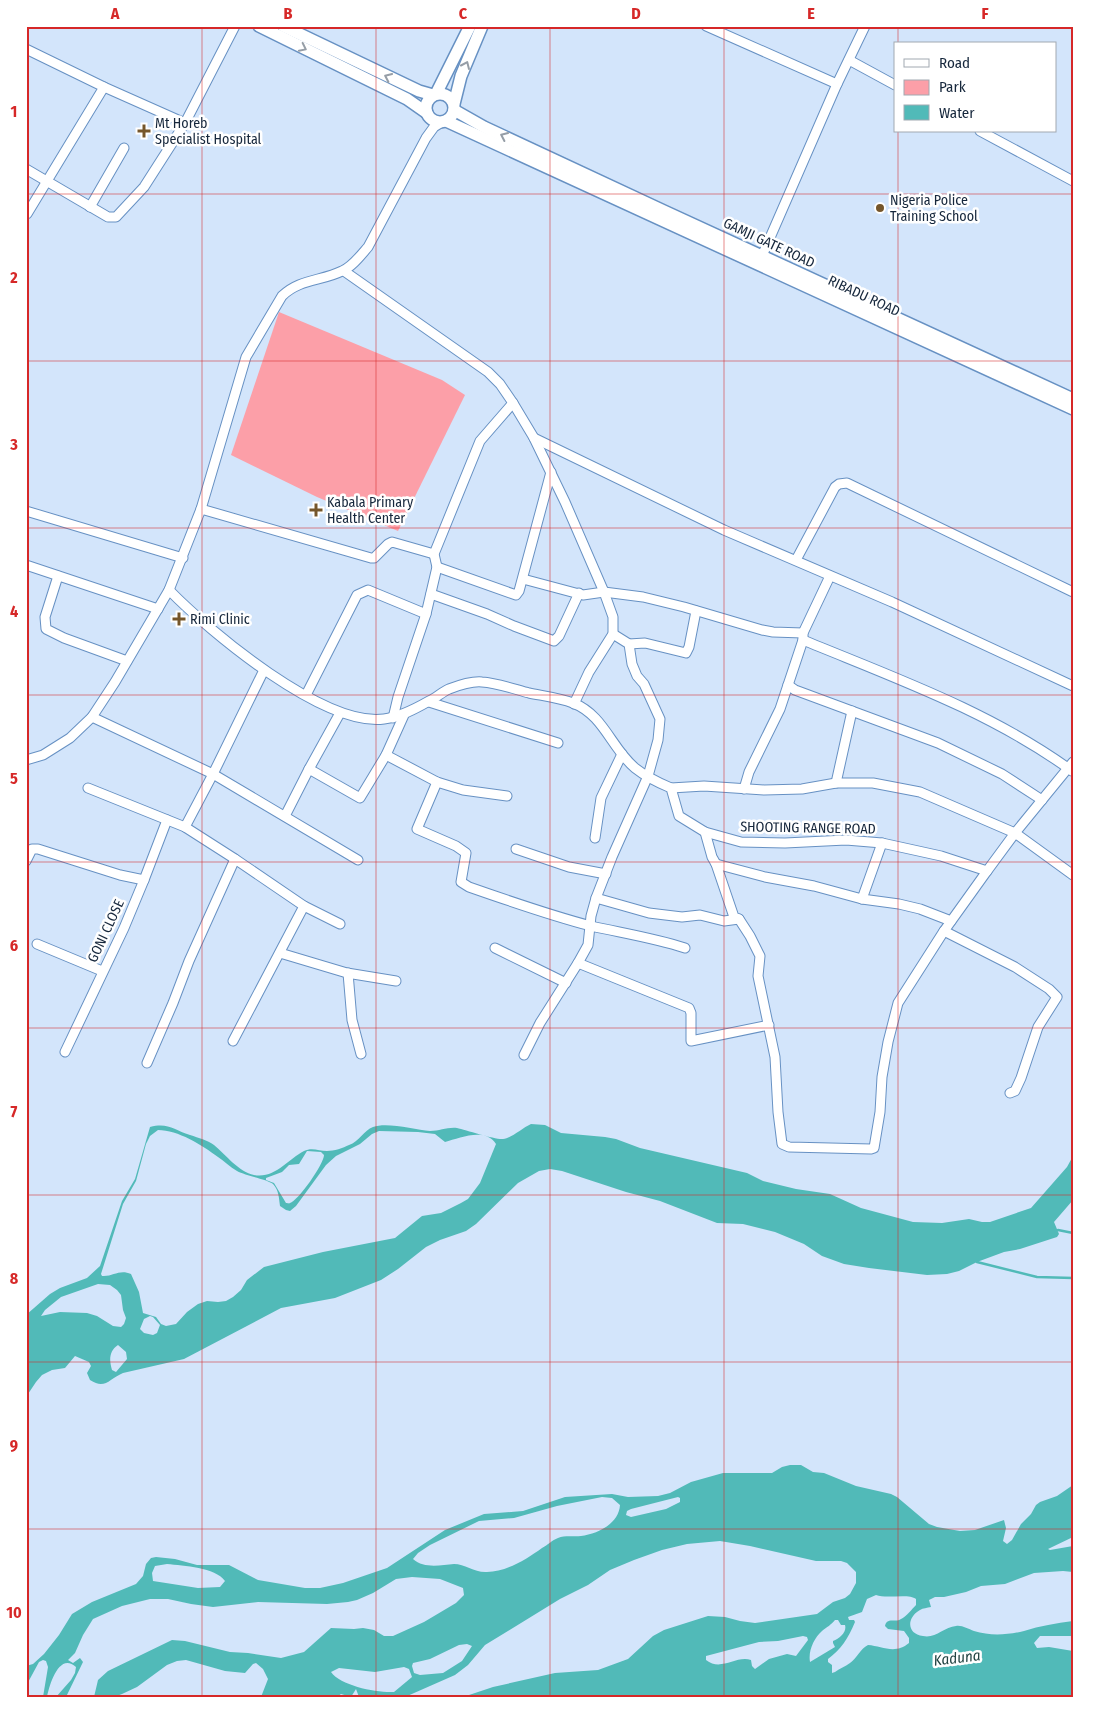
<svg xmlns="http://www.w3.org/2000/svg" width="1099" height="1723" viewBox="0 0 1099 1723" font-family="'Fira Sans Condensed',sans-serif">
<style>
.green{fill:#fc9fa8}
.water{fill:#51bab8;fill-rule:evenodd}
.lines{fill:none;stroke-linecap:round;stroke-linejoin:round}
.stream{stroke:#51bab8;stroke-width:2.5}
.minor-casing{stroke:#6791c3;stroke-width:11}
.major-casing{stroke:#6791c3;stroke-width:14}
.minor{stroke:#fff;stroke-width:9}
.major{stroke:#fff;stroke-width:11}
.oneway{stroke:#969ea7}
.grid{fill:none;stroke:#d62828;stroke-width:1;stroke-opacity:0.55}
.poi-dot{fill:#75562b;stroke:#fff;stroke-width:2}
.labels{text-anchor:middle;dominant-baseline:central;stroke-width:5;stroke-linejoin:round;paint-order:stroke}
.poi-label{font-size:14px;fill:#16273c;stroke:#fff;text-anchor:start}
.street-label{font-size:14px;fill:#16273c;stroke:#fff}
.water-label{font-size:15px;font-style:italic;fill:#224342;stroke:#fff}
.neatline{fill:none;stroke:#d62828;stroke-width:2}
.grid-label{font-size:16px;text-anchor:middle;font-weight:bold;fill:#d62828}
</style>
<rect width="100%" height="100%" fill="#d3e5fb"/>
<path class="green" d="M279,312L442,380L465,395L398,531L317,497L231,455Z"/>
<g class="water">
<path d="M531,1124L545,1125L561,1133L605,1137L616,1139L640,1148L747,1173L763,1181L796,1189L830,1194L861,1208L913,1222L942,1223L969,1219L982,1222H990L1031,1208L1067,1167L1073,1156V1200L1054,1222L1059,1234L1057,1237L1020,1249L1004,1252L977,1262L959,1271L947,1274L927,1275L869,1268L844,1264L822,1256L804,1244L775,1232L743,1224L717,1223L660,1201L626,1192L562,1171L550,1169L539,1171L518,1183L476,1224L466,1231L440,1240L426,1247L398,1269L381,1280L335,1298L281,1308L184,1359L123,1373C109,1379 105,1390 90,1380L87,1373L91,1366L89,1362L75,1356L65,1368L52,1370L42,1375L36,1382L26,1397V1315L50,1294L60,1288L87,1278L100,1266L122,1201L135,1179L150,1127C168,1122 174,1130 190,1135C199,1138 207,1140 214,1145C226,1155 239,1172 254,1175C275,1179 288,1159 304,1151C312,1147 319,1151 327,1151C334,1151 343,1148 349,1145C359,1142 364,1130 373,1127C388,1122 415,1130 430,1131C440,1131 447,1127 457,1128C466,1130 496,1140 503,1139C512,1138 522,1128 531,1124ZM158,1130C178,1130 202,1145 218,1157C224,1161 230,1167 237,1171C246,1176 267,1179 273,1184C279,1190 279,1199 280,1206L286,1210L290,1211L296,1206L326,1165L336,1156L360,1144L372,1134L379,1131L418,1132L435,1134L445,1142C460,1138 485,1127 496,1144L480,1183L468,1199L461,1203L441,1213L422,1216L395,1238L323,1252L264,1267L247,1280L241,1290L233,1297L226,1301L218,1302L207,1301L198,1304L187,1312L176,1324L166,1326L161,1324L156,1317L143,1313L139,1292L131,1274C119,1269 113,1277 102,1276L101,1274L123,1204L136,1181L146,1144L150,1136ZM307,1151L321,1152L324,1155C324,1164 298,1201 290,1203C289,1204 288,1203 286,1203L274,1183L266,1180V1178L282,1172L289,1165L299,1164ZM98,1284L110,1285L117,1290L121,1295L123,1310L126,1318L124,1324L121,1327L113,1326L97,1316L87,1313L60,1312L41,1316L45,1310L61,1297ZM150,1316L153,1317L160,1325L157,1333L153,1335L144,1333L140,1329L144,1319ZM118,1345L126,1352L127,1359L116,1372L112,1370C109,1360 109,1351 118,1345Z"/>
<path d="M790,1465H801L813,1472L824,1473L856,1486L891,1494L897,1497L929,1524L937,1527L960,1531L975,1530L1004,1520L1006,1528L1003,1541L1007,1544L1012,1540L1021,1524L1031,1514L1036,1505L1040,1502L1057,1496L1073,1485V1537L1048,1549L1050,1550L1073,1546V1572L1063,1571L1034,1573L1005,1584L981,1586L966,1592L944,1597H935L929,1600L931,1607C927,1608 923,1608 920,1610C906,1618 907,1634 923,1636C935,1639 944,1627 956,1626C962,1625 968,1629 974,1631C990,1636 1007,1635 1024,1631C1040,1626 1056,1623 1073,1621V1636H1040L1034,1643L1037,1648L1049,1647L1073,1651V1697H463L493,1687L555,1673L598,1670L628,1659L653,1636L664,1630L708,1616L725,1617L740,1621L755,1623L817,1614L833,1602L845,1598L850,1594L856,1583V1572L847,1563L841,1561H816L750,1546L720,1541L687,1544L662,1550L634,1560L610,1570L588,1585L560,1599L485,1645L468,1665L455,1675L405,1697H359L356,1689L351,1697L341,1694L337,1697H261L268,1679L263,1669L256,1663L253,1664L245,1673L225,1671L186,1660L177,1661L167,1665L137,1687L122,1694L114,1697H94L98,1680L108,1671L172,1640L185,1641L230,1652L248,1653L281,1658L304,1652L331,1628L354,1629L363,1628L374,1630L384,1636H393L424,1622L456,1603L464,1595L463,1588L440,1579L412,1577L396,1579L373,1593L357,1600L348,1602L327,1604L258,1602L213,1607L191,1604L168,1599H150L122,1606L93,1619L83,1635L75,1653L68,1660L73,1663L80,1658L83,1662L66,1697H56L71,1680L75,1673L76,1667C59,1651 49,1686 47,1697H43L48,1667L46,1661L43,1660L39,1662L26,1686V1666L33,1664L44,1654L59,1635L72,1614L92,1602L136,1584L143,1576L146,1564L151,1558L156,1557L175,1559L197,1565H229L258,1580L305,1588H320L343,1583L387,1568L445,1530L484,1514L523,1511L565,1497L612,1494L628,1497L658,1496L670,1493L691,1482L723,1473H772L782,1467ZM602,1497L612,1498L620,1505C619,1524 597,1534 581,1536C574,1537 565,1535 558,1538C552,1540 548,1545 542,1548C527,1559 506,1572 487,1572C475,1573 465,1564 454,1564C441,1565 424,1569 413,1559L418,1553L430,1545L479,1521L514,1518L557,1506ZM678,1497L680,1498V1502L666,1509L631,1517L626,1515L627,1511L631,1509ZM167,1564C184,1566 215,1567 225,1581L220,1587L198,1588L153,1581L152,1573L155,1566ZM876,1595C887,1599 909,1593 916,1599V1605C912,1609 906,1617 901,1619C895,1623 887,1617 885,1626L888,1629L904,1631L909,1638V1643C895,1655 882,1646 868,1645C860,1649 857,1658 850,1663C845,1667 840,1668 835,1672L832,1673V1665L828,1662V1659C841,1649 848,1639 855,1622L854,1620H849L848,1617L862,1612L867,1599ZM835,1620H838L841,1625H845C847,1632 840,1638 833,1641V1643L835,1647L810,1662C808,1651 814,1638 822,1631C827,1627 831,1625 835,1620ZM803,1636L807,1637L808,1640L796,1656L787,1654L769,1659L755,1669L752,1666L751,1660C736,1655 721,1672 706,1660V1656L759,1642L778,1641ZM467,1644L472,1646L462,1661L443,1673L420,1675L414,1673L412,1666L413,1663L430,1659L459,1645ZM404,1667L409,1669L412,1677L394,1692C377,1693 341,1686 331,1672L339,1668L375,1672Z"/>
</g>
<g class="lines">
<g class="stream">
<path d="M1058,1230L1073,1233"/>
<path d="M977,1262L1037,1277L1073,1278"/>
</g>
<defs>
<g id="minor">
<path d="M706,26L837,84"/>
<path d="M26,49L104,87L185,123"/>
<path d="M849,60L895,85"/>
<path d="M980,131L1073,181"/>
<path d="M26,169L108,217H116L144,187L185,123L235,26"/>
<path d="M90,207L124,148"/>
<path d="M27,214L104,87"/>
<path d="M762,256L837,84L865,26"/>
<path d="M344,271L488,372L500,384L513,403L534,438L565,502L604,592L613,617V634L589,672L574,704"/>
<path d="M534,438L724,530L892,602L1073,686"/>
<path d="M201,509L371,558H374L388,544L392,542L434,554"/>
<path d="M26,511L183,558"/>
<path d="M796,560L835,487L839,484L847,483L1073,592"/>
<path d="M26,565L158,609"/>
<path d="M437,567L516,595L519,591L551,472"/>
<path d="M58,576L45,617L46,629L64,638L127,661"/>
<path d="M523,579L583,595L604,592L643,597L684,607L762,630L773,632L803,633"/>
<path d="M169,590C210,632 324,727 384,719C400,717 415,709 429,701C436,698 442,692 449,689C457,686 472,681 482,682C497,683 514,689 529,693C544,696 560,698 573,703C604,715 611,748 635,768C645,776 659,783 671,788L679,816L705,832L741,842L785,843L846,840L882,843L941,856L987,871L1015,833L1073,762"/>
<path d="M431,594L487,614L514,626L554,641L559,636L579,593"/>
<path d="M803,640C895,678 991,712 1072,771"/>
<path d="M629,644L645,643L686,653L689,647L696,611"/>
<path d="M788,685L795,690L938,743L1002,774L1042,800"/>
<path d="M306,695L357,595L368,590L426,614"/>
<path d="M429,702L558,743"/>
<path d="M92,717L213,774L358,860"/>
<path d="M393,718L398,697L426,614L437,567L434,554L480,441L513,403"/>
<path d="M386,755L437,782L463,790L507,796"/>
<path d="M26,760L43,755L70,738L92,717L115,682L169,590L201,509L246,357L282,296C299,279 322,281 342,271C352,267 361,255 368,247L426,138L434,127L442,122"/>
<path d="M309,769L360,798L386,755L404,715"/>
<path d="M437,782L417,829L456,846L466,853L461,882L469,887C509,901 549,915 591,926C622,933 654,938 685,948"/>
<path d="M836,783L852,711"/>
<path d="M88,788L185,827L235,859L304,906L340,924"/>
<path d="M671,788L704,786L764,790L802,789L836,783H873L920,792L1015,833L1073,875"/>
<path d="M744,789L749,772L780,709L803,640V633L830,576"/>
<path d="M285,816L309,769L340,713"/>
<path d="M185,827L213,774L264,670"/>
<path d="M705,832L712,857L716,864L734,917L739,919L750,936L760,956L758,976L775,1057L778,1112L782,1144L789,1147L871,1149L874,1148L880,1112L882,1077L888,1042L898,1003L944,931L987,871"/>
<path d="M595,838L601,798L622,754"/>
<path d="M516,849L569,867L606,874"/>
<path d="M26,861L32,849H38L120,875L144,880"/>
<path d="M716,864L765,877L814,886L862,899L899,904L920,909L951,921"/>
<path d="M596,898L649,913L682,917L700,915L724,921L739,919"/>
<path d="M862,899L882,843"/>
<path d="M944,931L1015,967L1049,989L1057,997L1038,1027L1021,1078L1015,1091L1010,1093"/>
<path d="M37,944L102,971"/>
<path d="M495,948L566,983"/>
<path d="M280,953L347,973L396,981"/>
<path d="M578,963L689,1008L691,1013V1041L769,1025"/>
<path d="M348,973L352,1020L361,1054"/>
<path d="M233,1041L304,906"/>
<path d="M65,1052L124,928L144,880L167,820"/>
<path d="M524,1055L540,1023L578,963L588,945L591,916L596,898L612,857L648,776L658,740L660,719L644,684L637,676L632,664L629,644L613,634"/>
<path d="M147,1063L173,1003L189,961L235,859"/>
</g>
<g id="major">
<path d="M259,26L407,99L427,113"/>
<path d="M283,26L419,91L433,95"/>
<circle cx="440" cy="108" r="14"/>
<path d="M436,94L470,26"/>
<path d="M454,104L461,76L482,26"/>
<path d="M454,110L484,127L664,211L1073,399"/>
<path d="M446,121L1073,409"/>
</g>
</defs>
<use href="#minor" class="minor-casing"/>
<use href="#major" class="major-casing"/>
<use href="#minor" class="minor"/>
<use href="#major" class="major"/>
</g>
<defs><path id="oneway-chevron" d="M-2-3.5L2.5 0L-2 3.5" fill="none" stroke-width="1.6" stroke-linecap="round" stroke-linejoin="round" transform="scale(1.25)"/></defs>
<g class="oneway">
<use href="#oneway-chevron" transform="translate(303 48) rotate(26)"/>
<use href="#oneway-chevron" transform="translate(466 65) rotate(-66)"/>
<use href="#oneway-chevron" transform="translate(388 77) rotate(-155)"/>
<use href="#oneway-chevron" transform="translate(504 136) rotate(-155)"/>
</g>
<path class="grid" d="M202,26V1697M376,26V1697M550,26V1697M724,26V1697M898,26V44M898,131V1697M26,194H1073M26,361H1073M26,528H1073M26,695H1073M26,862H1073M26,1028H1073M26,1195H1073M26,1362H1073M26,1529H1073"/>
<g class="poi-dot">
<path d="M141.5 123.5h5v5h5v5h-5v5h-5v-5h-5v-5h5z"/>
<circle cx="880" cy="208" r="5"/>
<path d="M313.5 502.5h5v5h5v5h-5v5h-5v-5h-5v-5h5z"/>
<path d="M176.5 611.5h5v5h5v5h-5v5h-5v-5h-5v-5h5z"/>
</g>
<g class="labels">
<g class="poi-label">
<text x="155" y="123">Mt Horeb<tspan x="155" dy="16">Specialist Hospital</tspan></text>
<text x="890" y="200">Nigeria Police<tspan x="890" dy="16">Training School</tspan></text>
<text x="327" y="502">Kabala Primary<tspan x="327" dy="16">Health Center</tspan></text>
<text x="190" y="619">Rimi Clinic</text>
</g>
<g class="street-label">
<text transform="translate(769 243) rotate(25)">GAMJI GATE ROAD</text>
<text transform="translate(864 296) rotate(25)">RIBADU ROAD</text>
<text transform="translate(808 828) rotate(1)">SHOOTING RANGE ROAD</text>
<text transform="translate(106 931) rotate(-65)">GONI CLOSE</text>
</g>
<g class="water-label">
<text transform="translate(957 1658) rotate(-7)">Kaduna</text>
</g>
</g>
<rect width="1099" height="1723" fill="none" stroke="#ffffff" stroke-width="55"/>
<rect x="894" y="42" width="162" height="90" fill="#ffffff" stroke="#a2a9b1"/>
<rect x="904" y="59" width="25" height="8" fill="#ffffff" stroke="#a2a9b1"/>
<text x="939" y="68" font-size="15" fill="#16273c">Road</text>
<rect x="904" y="80" width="25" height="15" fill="#fc9fa8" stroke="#a2a9b1"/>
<text x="939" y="92" font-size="15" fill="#16273c">Park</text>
<rect x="904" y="105" width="25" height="15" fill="#51bab8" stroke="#a2a9b1"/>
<text x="939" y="118" font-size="15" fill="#16273c">Water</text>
<rect x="28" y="28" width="1044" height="1668" class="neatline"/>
<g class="grid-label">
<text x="115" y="19">A</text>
<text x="288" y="19">B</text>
<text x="463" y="19">C</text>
<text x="636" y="19">D</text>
<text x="811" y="19">E</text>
<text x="985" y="19">F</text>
<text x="14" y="117">1</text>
<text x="14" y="283">2</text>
<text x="14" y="450">3</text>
<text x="14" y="617">4</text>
<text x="14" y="784">5</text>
<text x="14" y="951">6</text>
<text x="14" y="1117">7</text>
<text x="14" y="1284">8</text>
<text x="14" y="1451">9</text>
<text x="14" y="1618">10</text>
</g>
</svg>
